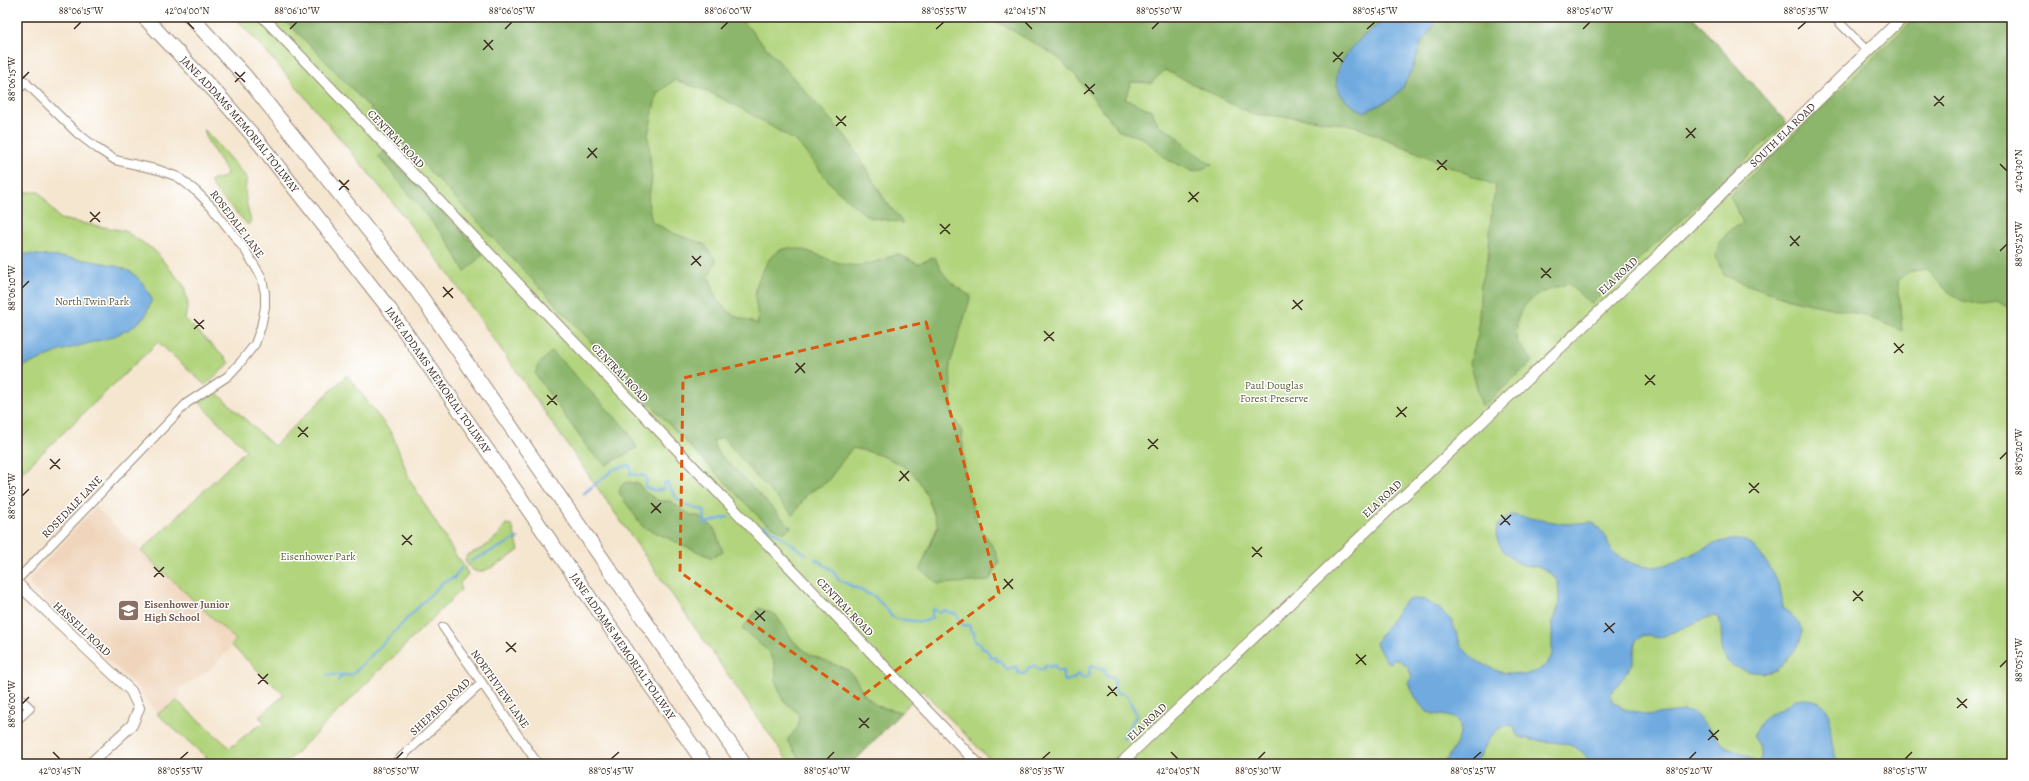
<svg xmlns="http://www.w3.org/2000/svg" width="2029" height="781" viewBox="0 0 2029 781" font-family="Alegreya,serif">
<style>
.built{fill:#f0d5bc}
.green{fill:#b1d47c;stroke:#767f4d}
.forest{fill:#8cb66c;stroke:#647045}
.water{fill:#6faadf;stroke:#556a7e}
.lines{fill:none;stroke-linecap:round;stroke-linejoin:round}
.stream{stroke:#6faadf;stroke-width:2.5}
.minor-casing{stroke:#988877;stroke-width:10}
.tertiary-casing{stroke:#988877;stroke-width:12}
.secondary-casing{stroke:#988877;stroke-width:13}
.motorway-casing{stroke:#988877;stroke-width:16}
.minor{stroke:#fff;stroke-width:8}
.tertiary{stroke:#fff;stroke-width:10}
.secondary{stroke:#fff;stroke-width:11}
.motorway{stroke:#fff;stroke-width:14}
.marked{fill:none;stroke:#df570d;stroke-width:3;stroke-dasharray:8 5;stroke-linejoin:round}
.ticks{fill:none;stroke:#3b2a1e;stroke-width:1.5}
.labels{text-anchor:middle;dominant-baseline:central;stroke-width:3;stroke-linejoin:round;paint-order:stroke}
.street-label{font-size:11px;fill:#3b2a1e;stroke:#fff}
.park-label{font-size:11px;fill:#5e5d3a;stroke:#fff}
.education-label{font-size:11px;font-weight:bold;fill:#785e54;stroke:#fff;text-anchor:start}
.neatline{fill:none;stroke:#3b2a1e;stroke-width:1.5}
.ticks-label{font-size:10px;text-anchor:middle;fill:#3b2a1e}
</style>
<rect width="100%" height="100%" fill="#fff"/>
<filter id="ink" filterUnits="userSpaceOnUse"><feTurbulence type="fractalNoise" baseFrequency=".025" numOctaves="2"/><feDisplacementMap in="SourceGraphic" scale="8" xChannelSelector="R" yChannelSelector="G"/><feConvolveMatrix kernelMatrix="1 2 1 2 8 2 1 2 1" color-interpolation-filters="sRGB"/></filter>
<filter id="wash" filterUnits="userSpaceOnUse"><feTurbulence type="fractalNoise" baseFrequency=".012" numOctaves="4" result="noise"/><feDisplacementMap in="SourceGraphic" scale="16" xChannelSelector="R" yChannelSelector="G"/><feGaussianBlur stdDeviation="0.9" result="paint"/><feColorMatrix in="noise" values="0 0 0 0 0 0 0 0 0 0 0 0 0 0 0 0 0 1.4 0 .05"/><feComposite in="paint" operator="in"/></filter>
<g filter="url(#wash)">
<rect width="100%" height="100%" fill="#f5e6d0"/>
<path class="built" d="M95,507L236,640L231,645L233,646L208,671L179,689L180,696L177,701L157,714L139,689L32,588L29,582L32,577Z"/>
<g class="green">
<path d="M235,17H1693L1791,128L1903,17H2012V764H994L922,690L852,764H790L445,269L377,183L284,72Z"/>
<path d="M204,129L247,178C243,192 247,207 251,221L248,225L214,189L210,181L225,177L227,172L207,140Z"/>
<path d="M17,192H39L60,219L125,231L154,250L184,286L188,304L185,319L230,363L205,385L158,342L17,477Z"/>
<path d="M347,375L392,434L410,480L458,559H460L468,574L460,583L461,590L285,764H214L157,714L177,701L230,748L252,730L265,723L259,717L284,695L231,645L236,640L141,551L246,450L199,402L216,392L274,446Z"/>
<path d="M506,524L512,525L519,550C512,556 487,572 478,572C472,571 467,565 465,560L467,555L483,548L500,534L501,530Z"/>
</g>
<g class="forest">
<path d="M281,17H739L848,139L885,200L903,223L868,217L836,190L797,142L744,110L707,91L675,80L657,93L648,135L652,179L648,202L652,222L675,234L704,244L716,261L709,276L717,301L734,316L758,324C758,313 754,299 756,288C757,282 760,276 763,271C781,226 817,260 848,265C865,268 883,259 898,254L918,264L935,257C942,276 953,286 971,296L950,364L952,414L962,432L965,482L977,523L995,550L999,563L989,581L938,584L920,569L938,526C932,510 925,485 912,473C896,459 873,452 852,448L827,482L808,493L793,515L754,474L723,437L713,441L716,450L791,527L783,533L761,519L685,441L318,53Z"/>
<path d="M989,17H1390L1377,25L1365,112L1391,99L1402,89L1413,67L1421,43L1434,25L1430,17H1693L1786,122L1591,304L1568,284C1548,289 1525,296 1518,318C1516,324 1517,333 1516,340L1533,361L1482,407L1470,362L1478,334L1481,281L1488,258L1492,207L1496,186L1355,126L1311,119L1253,114L1165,70L1151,83L1131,82L1125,99L1151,110L1159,126L1176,135L1188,148L1212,165L1194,172L1168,160L1143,138L1119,131L1076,76L1056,56Z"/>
<path d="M1916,17H2012V310L1997,301L1977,304L1960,300L1944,288L1927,269L1907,272L1898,281L1902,331L1864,315L1793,300L1742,283L1724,275L1716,257L1719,243L1731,229L1743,223L1730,196Z"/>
<path d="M384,151L483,254L465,272L449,243L378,156Z"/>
<path d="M552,351L627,430L637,448L606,465L590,451L535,374L538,365Z"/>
<path d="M627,482L638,483L645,492L659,501H670L692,516H699L714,528L723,552L712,558L643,527L619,493L621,485Z"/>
<path d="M759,608L776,615L795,643L811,655L848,670L857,681L863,693L877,706L901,712L852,764H802L787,740L798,727L799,714L783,700L776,682L775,664L768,651L742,629Z"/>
</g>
<g class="water">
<path d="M1390,17H1430L1434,25L1421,43L1413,67L1402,89L1391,99L1365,112C1304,86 1356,37 1390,17Z"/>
<path d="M17,253C45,256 105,259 129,271C139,276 147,289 152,299L145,317L130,329L112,337L60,351L17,369Z"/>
<path d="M1511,515L1566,524L1592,522C1596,525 1600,529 1603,533C1607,539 1609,549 1615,554C1620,558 1631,563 1637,565C1675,577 1709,532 1745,541C1752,543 1759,552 1763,558C1775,573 1782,588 1783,608C1791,614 1799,620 1802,631C1804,641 1785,665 1776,670C1764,676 1735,671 1727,661C1717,647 1725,631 1718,617L1711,616L1659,638L1643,635L1636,640L1633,663L1611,695L1612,701L1624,709L1646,715L1684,711L1694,713L1724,745L1743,754L1757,763L1761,758V751L1754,737C1765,707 1777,718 1794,699C1834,697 1828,713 1832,743C1833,750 1836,757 1838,764H1592C1589,760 1585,755 1582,752C1563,736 1535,747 1516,734L1514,726C1492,721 1485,751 1475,764H1443C1452,750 1464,739 1459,721C1450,715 1444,716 1434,714C1421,712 1413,693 1408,682L1412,677L1408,667L1398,659H1394L1391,663L1386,661L1376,644L1378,639L1405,601L1412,599L1425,600L1437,607L1452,621L1461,646L1475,660L1500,672L1524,675L1537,671L1547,664L1552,655V624L1558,609L1559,597L1558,582C1553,576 1548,570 1541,568C1536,565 1529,567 1523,565C1509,560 1489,540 1499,524C1501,521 1508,518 1511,515Z"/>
</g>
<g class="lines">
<g class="stream">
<path d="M583,494L614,469L629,465L631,468L630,474L645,476L647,480L645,486C650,491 658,491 664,489V483L667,482C676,501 683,507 704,510L705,523L728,517"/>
<path d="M764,525L806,554"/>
<path d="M815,559L832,570L839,580L875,597L889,612L890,615L898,620C910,618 920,626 932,618V611L934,609L940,613L945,610L950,613H955L963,625L970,626V630L974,633L975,642L981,644V648L987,650L991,658L995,657L997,661H1001L1007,670L1016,666L1018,673L1025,674L1029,667L1035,666L1039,670L1044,669L1045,665L1051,667L1054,665L1057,671H1063V679L1066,681L1075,678L1078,673L1084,679L1089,676L1090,668L1092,666L1104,670L1106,676L1113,678L1115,681L1114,686L1117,694L1122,693L1127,696L1137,715L1125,733L1123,739"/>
<path d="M471,561L518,538"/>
<path d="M327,675H352L443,582L454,578L461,568"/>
<path d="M338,681L342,675"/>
</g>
</g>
</g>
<g filter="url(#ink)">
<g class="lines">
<defs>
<g id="minor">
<path d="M1834,17L1867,51"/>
<path d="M17,74L77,133L98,149L115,160L159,170L178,177L197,192L212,207L245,250L261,276L265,293V307L261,327L255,344L240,363L228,376L187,403L17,580"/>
<path d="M17,91L26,82"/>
<path d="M443,627L538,764"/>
<path d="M17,696L30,708L17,720"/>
<path d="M394,764L482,683"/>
</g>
<g id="tertiary">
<path d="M263,17L978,764"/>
<path d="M17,583L131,691L139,708L132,725L90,764"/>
<path d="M1120,764L1662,252"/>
</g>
<g id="secondary">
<path id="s1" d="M1662,252L1903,17"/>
</g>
<g id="motorway">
<path id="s2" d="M144,17L221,98L261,145L390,310L705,764"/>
<path d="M191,17L246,77L417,291L744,764"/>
</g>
</defs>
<use href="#minor" class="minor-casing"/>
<use href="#tertiary" class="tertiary-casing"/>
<use href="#secondary" class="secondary-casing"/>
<use href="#motorway" class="motorway-casing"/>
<use href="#minor" class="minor"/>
<use href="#tertiary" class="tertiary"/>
<use href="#secondary" class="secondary"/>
<use href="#motorway" class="motorway"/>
</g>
</g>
<path class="marked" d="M926,322L999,593L858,699L680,572L683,378Z"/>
<path class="ticks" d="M187,22L194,29M1025,22L1032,29M74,29L81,22M290,29L297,22M505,29L512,22M721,29L728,22M936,29L944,22M1152,29L1159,22M1367,29L1375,22M1583,29L1590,22M1798,29L1806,22M484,40L493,50M483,50L493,40M1333,52L1343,62M1333,62L1343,52M235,72L245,82M22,79L29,72M235,82L245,72M1085,84L1094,94M1084,94L1095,84M1934,96L1944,106M1934,106L1944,96M836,116L846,126M836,126L846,116M1686,128L1695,138M1686,138L1696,128M588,148L597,158M587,158L597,148M1437,160L1447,170M2000,164L2007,171M1437,170L1447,160M339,180L349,190M339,190L349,180M1189,192L1198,202M1188,202L1199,192M90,212L100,222M90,222L100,212M940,224L950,234M940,234L950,224M1790,236L1799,246M1790,246L1800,236M2000,251L2007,244M692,256L701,266M691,265L701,256M1541,268L1551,278M1541,278L1551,268M443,287L453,298M22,288L29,281M443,297L453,288M1293,300L1302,310M1292,309L1303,300M194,319L204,329M194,329L204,320M1044,331L1054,341M1044,341L1054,332M1894,343L1903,353M1894,353L1904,344M796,363L805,373M795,373L805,363M1645,375L1655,385M1645,385L1655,375M547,395L557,405M547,405L557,395M1397,407L1406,417M1396,417L1407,407M298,427L308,437M298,437L308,427M1148,439L1158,449M1148,449L1158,439M50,459L60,469M2000,459L2007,452M50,469L60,459M900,471L909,481M899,481L909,471M1749,483L1759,493M1749,493L1759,483M22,496L29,489M651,503L661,513M651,513L661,503M1501,515L1510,525M1500,525L1511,515M402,535L412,545M402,545L412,535M1252,547L1262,557M1252,557L1262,547M154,567L164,577M154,577L164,567M1004,579L1013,589M1003,589L1013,579M1853,591L1863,601M1853,601L1863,591M755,611L765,621M755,620L765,611M1605,623L1614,633M1604,632L1615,623M506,642L516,652M506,652L516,643M1356,654L1366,665M1356,664L1366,655M2000,667L2007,660M258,674L268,684M258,684L268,674M1108,686L1117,696M1107,696L1117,687M1957,698L1967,708M22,704L29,697M1957,708L1967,699M859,718L869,728M859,728L869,718M1709,730L1718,740M1708,740L1719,730M53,752L60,759M1171,752L1178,759M180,759L188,752M396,759L403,752M611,759L619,752M827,759L834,752M1042,759L1050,752M1258,759L1265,752M1473,759L1481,752M1689,759L1696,752M1905,759L1912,752"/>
<defs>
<symbol id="school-square" viewBox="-11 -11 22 22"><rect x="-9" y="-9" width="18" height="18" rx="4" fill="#8d6e63" stroke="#fff"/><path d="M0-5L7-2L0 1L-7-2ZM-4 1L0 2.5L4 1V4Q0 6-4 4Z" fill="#fff"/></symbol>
</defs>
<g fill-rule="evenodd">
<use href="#school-square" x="116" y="598" width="25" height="25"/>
</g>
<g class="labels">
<g class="street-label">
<text stroke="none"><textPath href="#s2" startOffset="144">JANE ADDAMS MEMORIAL TOLLWAY</textPath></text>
<text stroke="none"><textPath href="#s1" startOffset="168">SOUTH ELA ROAD</textPath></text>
<text transform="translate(396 139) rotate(46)">CENTRAL ROAD</text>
<text transform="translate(237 224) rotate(53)">ROSEDALE LANE</text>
<text transform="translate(1618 276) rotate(-43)">ELA ROAD</text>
<text transform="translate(620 373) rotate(46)">CENTRAL ROAD</text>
<text stroke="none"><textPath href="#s2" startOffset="468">JANE ADDAMS MEMORIAL TOLLWAY</textPath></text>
<text transform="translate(1382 499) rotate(-43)">ELA ROAD</text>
<text transform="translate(72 507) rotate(-46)">ROSEDALE LANE</text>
<text transform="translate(845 607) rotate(46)">CENTRAL ROAD</text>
<text transform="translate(82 629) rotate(43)">HASSELL ROAD</text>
<text stroke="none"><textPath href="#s2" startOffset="792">JANE ADDAMS MEMORIAL TOLLWAY</textPath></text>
<text transform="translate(500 689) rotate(55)">NORTHVIEW LANE</text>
<text transform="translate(440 707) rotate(-43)">SHEPARD ROAD</text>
<text transform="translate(1147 722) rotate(-43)">ELA ROAD</text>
</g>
<g class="park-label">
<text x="92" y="301">North Twin Park</text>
<text x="1274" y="385">Paul Douglas<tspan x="1274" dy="13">Forest Preserve</tspan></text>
<text x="318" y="556">Eisenhower Park</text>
</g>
<g class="education-label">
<text x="144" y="604">Eisenhower Junior<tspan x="144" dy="13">High School</tspan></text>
</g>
</g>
<rect width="2029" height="781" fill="none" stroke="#fff" stroke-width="44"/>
<rect x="22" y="22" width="1985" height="737" class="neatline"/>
<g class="ticks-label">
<text x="81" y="14">88°06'15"W</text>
<text x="187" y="14">42°04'00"N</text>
<text x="297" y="14">88°06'10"W</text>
<text x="512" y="14">88°06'05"W</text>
<text x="728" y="14">88°06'00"W</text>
<text x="944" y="14">88°05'55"W</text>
<text x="1025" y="14">42°04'15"N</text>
<text x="1159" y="14">88°05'50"W</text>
<text x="1375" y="14">88°05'45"W</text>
<text x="1590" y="14">88°05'40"W</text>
<text x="1806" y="14">88°05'35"W</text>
<text transform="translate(11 79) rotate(-90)" y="4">88°06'15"W</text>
<text transform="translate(2018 171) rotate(-90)" y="4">42°04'30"N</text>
<text transform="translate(2018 244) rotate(-90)" y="4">88°05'25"W</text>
<text transform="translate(11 288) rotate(-90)" y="4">88°06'10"W</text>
<text transform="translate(2018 452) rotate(-90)" y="4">88°05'20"W</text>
<text transform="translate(11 496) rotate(-90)" y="4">88°06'05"W</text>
<text transform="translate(2018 660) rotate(-90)" y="4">88°05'15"W</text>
<text transform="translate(11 704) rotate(-90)" y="4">88°06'00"W</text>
<text x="60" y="774">42°03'45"N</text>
<text x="180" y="774">88°05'55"W</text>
<text x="396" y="774">88°05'50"W</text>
<text x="611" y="774">88°05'45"W</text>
<text x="827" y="774">88°05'40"W</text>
<text x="1042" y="774">88°05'35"W</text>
<text x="1178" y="774">42°04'05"N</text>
<text x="1258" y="774">88°05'30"W</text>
<text x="1473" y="774">88°05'25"W</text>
<text x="1689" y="774">88°05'20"W</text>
<text x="1905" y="774">88°05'15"W</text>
</g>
</svg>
